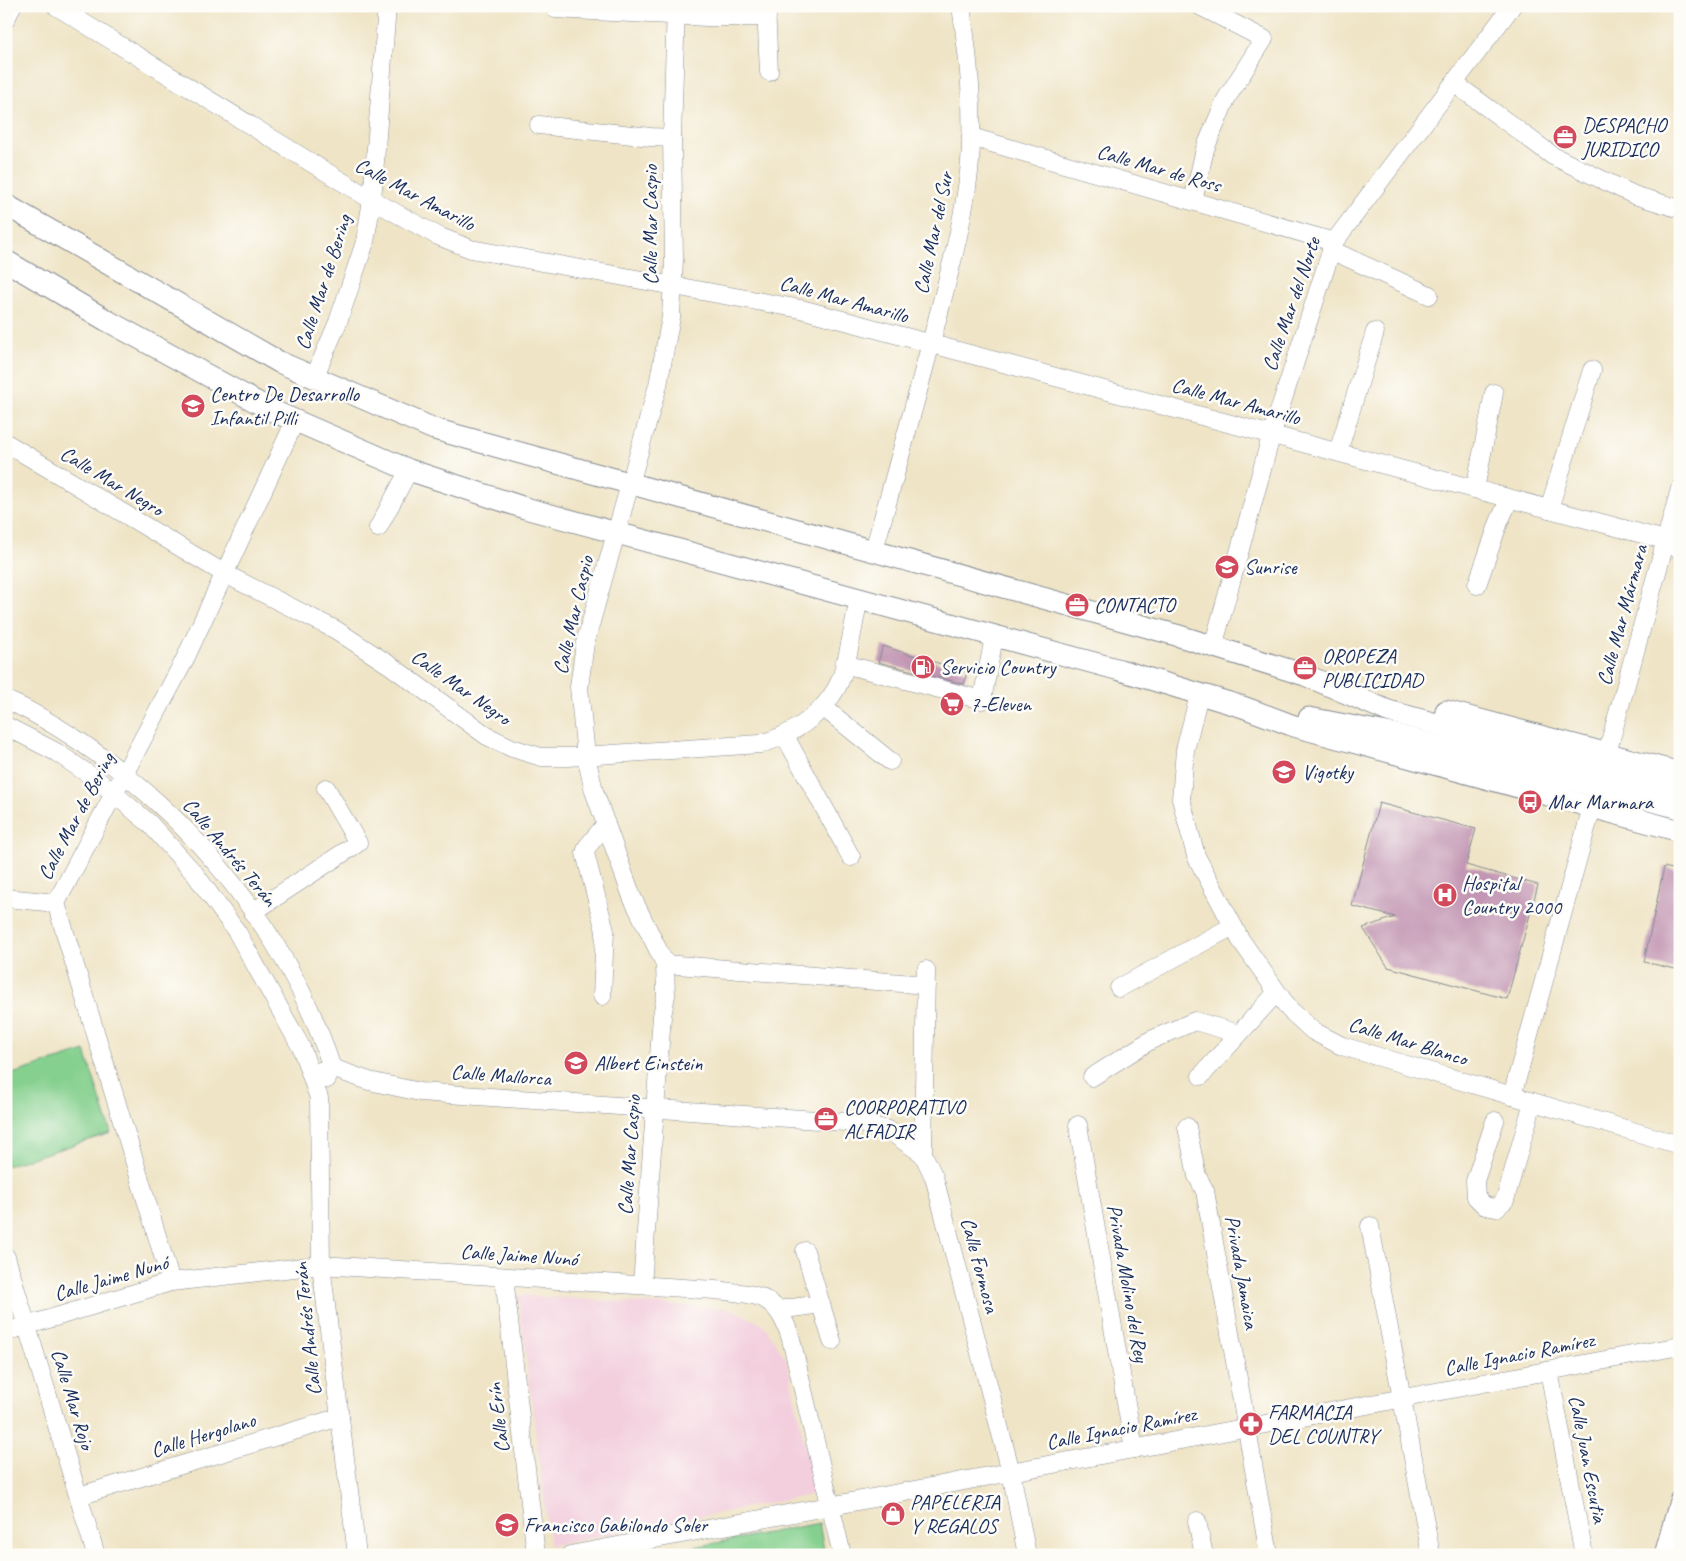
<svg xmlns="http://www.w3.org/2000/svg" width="1686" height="1561" viewBox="0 0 1686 1561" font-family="Caveat,sans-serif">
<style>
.built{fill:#f3cfde}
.green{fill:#85d08e;stroke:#508076}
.building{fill:#c296b4}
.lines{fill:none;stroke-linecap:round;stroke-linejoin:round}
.minor-casing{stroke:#858a92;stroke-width:19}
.major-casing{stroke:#858a92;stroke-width:23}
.minor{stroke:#fff;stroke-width:18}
.major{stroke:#fff;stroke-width:21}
.labels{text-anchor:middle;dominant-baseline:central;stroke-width:5;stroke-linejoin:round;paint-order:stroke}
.poi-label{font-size:21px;fill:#1b2f5e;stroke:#fdfcf7;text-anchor:start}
.street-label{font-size:21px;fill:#1b2f5e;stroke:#fdfcf7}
</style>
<rect width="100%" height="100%" fill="#fdfcf7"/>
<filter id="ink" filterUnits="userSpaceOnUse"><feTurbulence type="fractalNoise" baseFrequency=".02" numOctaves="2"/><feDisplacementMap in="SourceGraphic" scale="10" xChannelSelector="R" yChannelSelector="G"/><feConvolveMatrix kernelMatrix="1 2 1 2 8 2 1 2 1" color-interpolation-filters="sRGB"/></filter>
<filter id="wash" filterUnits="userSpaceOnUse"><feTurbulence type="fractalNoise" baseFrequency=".0096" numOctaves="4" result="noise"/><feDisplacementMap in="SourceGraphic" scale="20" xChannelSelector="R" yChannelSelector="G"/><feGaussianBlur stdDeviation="1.12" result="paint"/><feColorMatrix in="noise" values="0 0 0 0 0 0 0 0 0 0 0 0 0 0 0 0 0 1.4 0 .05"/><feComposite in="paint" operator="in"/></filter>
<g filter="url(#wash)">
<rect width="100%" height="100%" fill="#efe4c6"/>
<path class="built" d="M518,1295L731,1309L764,1325L787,1360L815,1494L550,1546Z"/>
<g class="green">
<path d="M85,1051L111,1133L6,1166V1076Z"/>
<path d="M819,1523L825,1555H653Z"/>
</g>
<g id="blocks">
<g class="building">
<path d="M883,646L967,672L964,684L878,662Z"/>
<path d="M1379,803L1476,829L1466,865L1538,885L1507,999L1388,967L1363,928L1395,917L1352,906Z"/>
<path d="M1664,867L1680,871V970L1644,962Z"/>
</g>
</g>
</g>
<g filter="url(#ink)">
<use href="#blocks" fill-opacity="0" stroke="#858a92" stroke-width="1"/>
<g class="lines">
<defs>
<g id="minor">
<path d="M56,6L372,200L438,236L471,249L801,309L1665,540L1680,550"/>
<path d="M766,6L769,72"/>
<path d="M555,9L707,17H767"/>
<path d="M6,19L12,6"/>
<path d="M1454,83L1553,156L1634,195L1680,209"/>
<path d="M539,125L651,137L672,138"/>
<path d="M971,137L1334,242"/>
<path d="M1193,201L1205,149L1226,99L1264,39L1200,6"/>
<path d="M1331,250L1429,295"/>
<path d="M314,378L338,322L365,242L372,200L387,6"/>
<path d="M6,443L225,574L336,630L391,666L487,736L512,748L541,757H568L760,744C790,736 820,717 836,689C848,668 853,624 859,599"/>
<path d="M1338,452L1375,332"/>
<path d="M1475,489L1494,393"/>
<path d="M1549,509L1592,370"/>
<path d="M378,528L409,470"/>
<path d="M874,550C895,475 916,400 936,324C949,274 963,224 969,172C975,117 969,61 961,6"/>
<path d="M1477,585L1499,522L1509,500"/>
<path d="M1216,636L1272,433L1334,242L1512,6"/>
<path d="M844,664L982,700L994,637"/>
<path d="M1199,695L1185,750L1181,799L1196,856L1240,939L1289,1009L1313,1031L1342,1046L1680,1145"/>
<path d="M6,700C33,711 58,727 82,743C195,820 290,936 332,1068L327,1079"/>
<path d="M823,707L890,761"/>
<path d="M6,726L56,752L100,782L150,824L195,874L237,932L301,1047L319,1098L321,1265L357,1555"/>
<path d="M785,736L851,857"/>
<path d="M1607,753L1680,489"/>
<path d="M6,898L56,903"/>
<path d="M253,912L358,843L326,788"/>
<path d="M665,964L926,985"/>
<path d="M926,970L923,1154L934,1177L1011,1472L1027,1555"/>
<path d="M1119,988L1233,926"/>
<path d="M602,996L605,931L585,853L587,847L606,824"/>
<path d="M312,1073L332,1068L369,1081L420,1092L860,1123L888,1130L923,1154"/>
<path d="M1201,1076L1277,992"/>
<path d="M1092,1077L1151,1040L1195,1021L1239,1034"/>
<path d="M1512,1096L1592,807"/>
<path d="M1495,1121L1475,1181L1476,1197L1485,1206L1496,1208L1505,1200L1533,1102"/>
<path d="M1078,1125L1134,1449"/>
<path d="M1187,1127L1197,1176L1205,1191L1269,1555"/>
<path d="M1370,1226L1431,1555"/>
<path d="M805,1251L832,1341"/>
<path d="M6,1257L96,1555"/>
<path d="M504,1277L536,1555"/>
<path d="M171,1282L56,903L185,659L295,421"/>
<path d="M642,1285L662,1016L666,995L665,964L632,897L594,791L586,756L579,687L585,643L658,385L671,317L674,259L672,138L676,6"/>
<path d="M778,1310L821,1304"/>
<path d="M6,1332L171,1282L321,1265L715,1290C759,1295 777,1293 791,1339L842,1555"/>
<path d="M1549,1371L1584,1555"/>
<path d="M79,1496L340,1417"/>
<path d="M1197,1521L1204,1555"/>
<path d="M570,1555L1680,1346"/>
</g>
<g id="major">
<path d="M6,205L279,362L434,429L1176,635L1305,675L1388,711L1680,790"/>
<path d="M6,261L106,320L273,411L409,470L525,508L1120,670L1243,707L1294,726L1680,831"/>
<path d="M1446,711L1680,773"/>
<path d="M1309,718L1392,734L1680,808"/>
<path d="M1665,1555L1680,1501"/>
</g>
</defs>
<use href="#minor" class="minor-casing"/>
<use href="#major" class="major-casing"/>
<use href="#minor" class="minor"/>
<use href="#major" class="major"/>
</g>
</g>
<defs>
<symbol id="office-disc" viewBox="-11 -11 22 22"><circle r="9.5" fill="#d1495b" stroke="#fdfcf7"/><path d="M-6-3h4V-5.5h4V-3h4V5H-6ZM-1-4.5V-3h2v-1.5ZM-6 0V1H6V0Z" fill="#fff"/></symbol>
<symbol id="school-disc" viewBox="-11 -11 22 22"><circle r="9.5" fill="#d1495b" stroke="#fdfcf7"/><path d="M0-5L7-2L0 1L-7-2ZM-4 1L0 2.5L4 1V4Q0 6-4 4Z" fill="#fff"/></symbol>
<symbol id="fuel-disc" viewBox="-11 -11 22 22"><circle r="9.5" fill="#d1495b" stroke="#fdfcf7"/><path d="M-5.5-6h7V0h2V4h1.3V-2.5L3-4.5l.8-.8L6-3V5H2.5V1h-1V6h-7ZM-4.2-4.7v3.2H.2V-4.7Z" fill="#fff"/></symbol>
<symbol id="supermarket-disc" viewBox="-11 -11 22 22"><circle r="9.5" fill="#d1495b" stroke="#fdfcf7"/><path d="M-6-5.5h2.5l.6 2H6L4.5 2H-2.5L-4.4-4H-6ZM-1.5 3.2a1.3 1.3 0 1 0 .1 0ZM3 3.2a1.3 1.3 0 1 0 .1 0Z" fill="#fff"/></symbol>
<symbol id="bus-disc" viewBox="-11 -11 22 22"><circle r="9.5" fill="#d1495b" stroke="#fdfcf7"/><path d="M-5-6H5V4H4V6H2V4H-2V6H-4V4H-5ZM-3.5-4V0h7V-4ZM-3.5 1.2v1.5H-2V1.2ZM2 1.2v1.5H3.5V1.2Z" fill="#fff"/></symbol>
<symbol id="hospital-disc" viewBox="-11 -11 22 22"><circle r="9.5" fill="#d1495b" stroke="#fdfcf7"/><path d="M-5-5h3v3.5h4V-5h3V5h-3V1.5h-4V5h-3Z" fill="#fff"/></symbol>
<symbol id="pharmacy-disc" viewBox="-11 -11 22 22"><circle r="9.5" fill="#d1495b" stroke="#fdfcf7"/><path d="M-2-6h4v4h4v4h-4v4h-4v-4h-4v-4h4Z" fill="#fff"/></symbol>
<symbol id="shop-disc" viewBox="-11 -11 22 22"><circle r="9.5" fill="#d1495b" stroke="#fdfcf7"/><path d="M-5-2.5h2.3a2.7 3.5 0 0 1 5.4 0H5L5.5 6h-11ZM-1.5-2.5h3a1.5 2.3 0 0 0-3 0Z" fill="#fff"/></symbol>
</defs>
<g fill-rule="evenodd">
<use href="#office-disc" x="1551" y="123" width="28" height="28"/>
<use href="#school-disc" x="179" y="392" width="28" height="28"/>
<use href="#school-disc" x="1213" y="553" width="28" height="28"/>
<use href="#office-disc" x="1063" y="591" width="28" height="28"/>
<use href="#fuel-disc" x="909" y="653" width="28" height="28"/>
<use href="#office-disc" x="1291" y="654" width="28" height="28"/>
<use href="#supermarket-disc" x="938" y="690" width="28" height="28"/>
<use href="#school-disc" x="1270" y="758" width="28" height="28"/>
<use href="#bus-disc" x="1516" y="788" width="28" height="28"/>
<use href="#hospital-disc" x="1431" y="881" width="28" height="28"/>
<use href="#school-disc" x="562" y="1049" width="28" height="28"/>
<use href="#office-disc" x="812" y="1105" width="28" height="28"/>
<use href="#pharmacy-disc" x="1237" y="1410" width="28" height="28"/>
<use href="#shop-disc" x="879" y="1500" width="28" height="28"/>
<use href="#school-disc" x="493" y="1511" width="28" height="28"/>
</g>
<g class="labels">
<g class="poi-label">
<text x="1582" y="125">DESPACHO<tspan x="1582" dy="24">JURIDICO</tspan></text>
<text x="210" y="394">Centro De Desarrollo<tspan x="210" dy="24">Infantil Pilli</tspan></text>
<text x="1244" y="567">Sunrise</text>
<text x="1094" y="605">CONTACTO</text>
<text x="1322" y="656">OROPEZA<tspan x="1322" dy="24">PUBLICIDAD</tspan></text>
<text x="940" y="667">Servicio Country</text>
<text x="970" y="704">7-Eleven</text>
<text x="1302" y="772">Vigotky</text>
<text x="1548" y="802">Mar Marmara</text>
<text x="1462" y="883">Hospital<tspan x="1462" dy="24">Country 2000</tspan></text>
<text x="594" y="1063">Albert Einstein</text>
<text x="844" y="1107">COORPORATIVO<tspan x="844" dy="24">ALFADIR</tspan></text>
<text x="1268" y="1412">FARMACIA<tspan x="1268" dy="24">DEL COUNTRY</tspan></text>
<text x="910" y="1502">PAPELERIA<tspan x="910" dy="24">Y REGALOS</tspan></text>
<text x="524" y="1525">Francisco Gabilondo Soler</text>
</g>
<g class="street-label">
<text transform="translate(1159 168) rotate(16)">Calle Mar de Ross</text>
<text transform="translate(415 194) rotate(28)">Calle Mar Amarillo</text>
<text transform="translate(650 225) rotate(-90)">Calle Mar Caspio</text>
<text transform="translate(933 233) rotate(-78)">Calle Mar del Sur</text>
<text transform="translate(323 282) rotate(-72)">Calle Mar de Bering</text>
<text transform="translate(844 299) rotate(15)">Calle Mar Amarillo</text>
<text transform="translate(1291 304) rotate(-71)">Calle Mar del Norte</text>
<text transform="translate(1236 401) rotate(15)">Calle Mar Amarillo</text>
<text transform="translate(112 481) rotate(31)">Calle Mar Negro</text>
<text transform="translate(573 615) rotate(-77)">Calle Mar Caspio</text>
<text transform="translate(1622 615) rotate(-75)">Calle Mar Mármara</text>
<text transform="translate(461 687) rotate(35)">Calle Mar Negro</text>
<text transform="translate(76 816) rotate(-62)">Calle Mar de Bering</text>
<text transform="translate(230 852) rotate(50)">Calle Andrés Terán</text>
<text transform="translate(1408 1041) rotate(17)">Calle Mar Blanco</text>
<text transform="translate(501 1075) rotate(4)">Calle Mallorca</text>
<text transform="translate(629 1155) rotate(-86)">Calle Mar Caspio</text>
<text transform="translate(519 1255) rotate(4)">Calle Jaime Nunó</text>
<text transform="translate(980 1265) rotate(75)">Calle Formosa</text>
<text transform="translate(1242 1272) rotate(80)">Privada Jamaica</text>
<text transform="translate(111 1278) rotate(-16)">Calle Jaime Nunó</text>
<text transform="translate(1128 1283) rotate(80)">Privada Molino del Rey</text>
<text transform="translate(307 1329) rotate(-96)">Calle Andrés Terán</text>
<text transform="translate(1519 1354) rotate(-11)">Calle Ignacio Ramírez</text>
<text transform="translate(73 1399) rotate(73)">Calle Mar Rojo</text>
<text transform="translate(498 1418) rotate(-97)">Calle Erín</text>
<text transform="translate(1121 1428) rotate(-11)">Calle Ignacio Ramírez</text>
<text transform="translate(203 1435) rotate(-17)">Calle Hergolano</text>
<text transform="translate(1588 1459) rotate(79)">Calle Juan Escutia</text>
</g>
</g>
<rect width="1686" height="1561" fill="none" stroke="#fdfcf7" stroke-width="25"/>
</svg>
